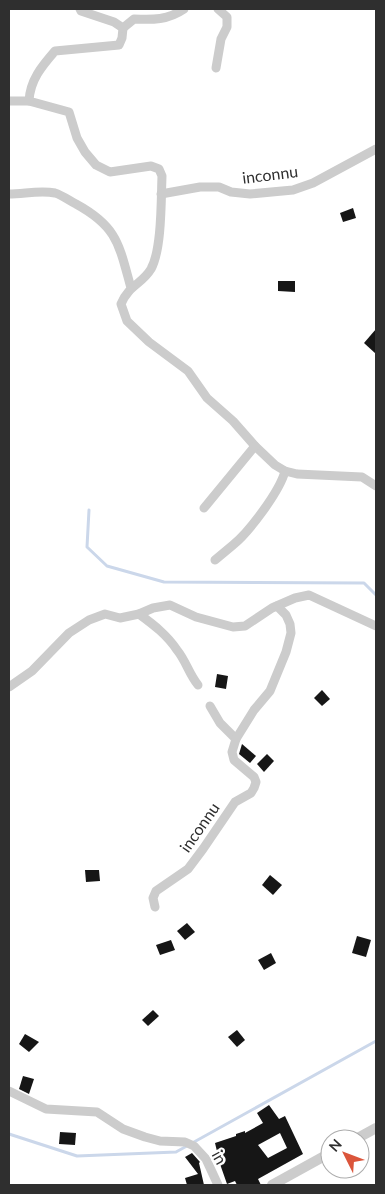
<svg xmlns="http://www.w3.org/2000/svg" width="385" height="1194" viewBox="0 0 385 1194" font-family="Lato,sans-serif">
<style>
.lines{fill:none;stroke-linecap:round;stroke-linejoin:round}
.stream{stroke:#cbd7ea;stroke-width:3}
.building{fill:#161616;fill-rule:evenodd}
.minor{stroke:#ccc;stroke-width:9}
.tertiary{stroke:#ccc;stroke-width:10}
.labels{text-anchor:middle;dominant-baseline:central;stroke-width:5;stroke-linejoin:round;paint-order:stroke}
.street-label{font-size:16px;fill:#2f2f2f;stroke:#fff}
</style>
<rect width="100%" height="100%" fill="#fff"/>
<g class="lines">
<g class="stream">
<path d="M89,510L87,547L107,566L164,582L364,583L376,595"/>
<path d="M9,1134L77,1156L176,1152L376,1041"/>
</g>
</g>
<g class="building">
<path d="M353,208L356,218L343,222L340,213Z"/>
<path d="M278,281H295V292L278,291Z"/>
<path d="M376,329V354L364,343Z"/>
<path d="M217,674L228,676L226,689L215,687Z"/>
<path d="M322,690L330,699L322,706L314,698Z"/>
<path d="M242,744L256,756L250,763L239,754Z"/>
<path d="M267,754L274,761L264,772L257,764Z"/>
<path d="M85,870H99L100,881L86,882Z"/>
<path d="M270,875L282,885L273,895L262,885Z"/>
<path d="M187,923L195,932L185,940L177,931Z"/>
<path d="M357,936L371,940L366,957L352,953Z"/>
<path d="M171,940L175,950L160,955L156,945Z"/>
<path d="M271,953L276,963L264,970L258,960Z"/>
<path d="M153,1010L159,1016L148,1026L142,1020Z"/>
<path d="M237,1030L245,1040L237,1047L228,1037Z"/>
<path d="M25,1034L39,1042L29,1052L19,1044Z"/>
<path d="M23,1076L34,1079L29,1094L19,1089Z"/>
<path d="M269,1105L279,1119L285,1116L303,1154L258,1179L261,1185H237L235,1181L227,1184L220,1164L215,1143L236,1136V1134L245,1131V1133L263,1123L257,1113ZM280,1133L287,1148L268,1158L258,1145Z"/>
<path d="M60,1132L76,1133L75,1145L59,1144Z"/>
<path d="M192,1153L200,1162L199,1163L204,1185H187L185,1178L198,1174L185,1157Z"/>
</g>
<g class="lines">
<g class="minor">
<path d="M80,9L81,11L114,22L123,28L122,38L119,45L55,51C42,66 30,80 29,101L69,112L77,138L85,152L96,165L110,172L151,166L159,169L162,176C161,200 162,249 151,269C142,284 129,285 121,304L127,321L149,342L188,371L207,398L233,421L255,446L275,465L285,471L297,474L362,477L376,486"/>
<path d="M123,28L134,19C153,20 168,20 184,9"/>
<path d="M216,68L221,39L227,27V17L218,9"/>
<path d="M9,101H29"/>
<path d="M9,194C24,194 40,190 55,193C62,195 70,201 76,204C118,227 119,245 131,288"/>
<path d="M161,194L200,187H219L231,192L250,194L293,190L313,183L376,149"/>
<path d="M204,508L255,446"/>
<path d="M215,560C221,555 227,550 233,545C249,532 280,491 285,471"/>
<path d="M139,614C154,625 167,635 177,650C186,661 189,674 198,685"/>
<path d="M9,687L32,671L69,633L89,620L105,614L120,618L139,614L153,608L170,605L196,617L233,627L245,626L272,608L295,598L309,595L376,626"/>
<path d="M210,706L220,723L236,739"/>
<path d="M155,907L153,898L156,891L188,869L203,849L235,802L251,793L254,788L256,782L254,777L234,760L232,752L236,739L254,710L270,691L286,652L291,633L290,624L286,615L277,606"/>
<path d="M9,1091L46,1109L97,1112L123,1129L145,1137L160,1141L185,1142L194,1146L206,1159L218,1185"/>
</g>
<g class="tertiary">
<path d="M356,1139L376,1128"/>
<path d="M272,1185L330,1153"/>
</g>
</g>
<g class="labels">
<g class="street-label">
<text transform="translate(270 174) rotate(-7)">inconnu</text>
<text transform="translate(199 827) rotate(-55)">inconnu</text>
<text transform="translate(220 1157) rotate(61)">in</text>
</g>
</g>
<rect width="385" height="1194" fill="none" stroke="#2f2f2f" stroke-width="20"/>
<g transform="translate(345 1154) rotate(312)"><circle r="24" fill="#ffffff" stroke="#acacac"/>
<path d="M0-4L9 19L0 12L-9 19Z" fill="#db553b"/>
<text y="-8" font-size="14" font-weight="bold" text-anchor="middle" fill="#2f2f2f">N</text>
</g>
</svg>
